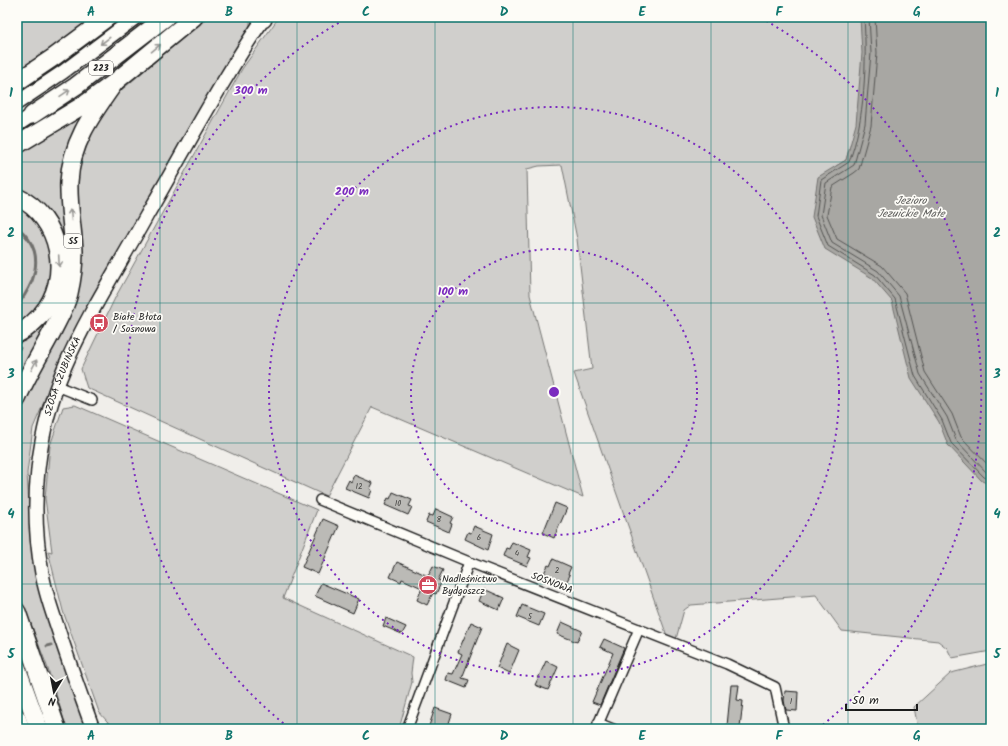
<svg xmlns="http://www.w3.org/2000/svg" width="1008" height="746" viewBox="0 0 1008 746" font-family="Kalam,sans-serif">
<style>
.green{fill:#d0cfcc;stroke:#767674}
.water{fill:#a8a7a3;stroke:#706f6d}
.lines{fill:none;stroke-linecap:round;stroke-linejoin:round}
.shore{stroke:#545452;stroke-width:1}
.stream{stroke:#706f6d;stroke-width:3}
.building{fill:#bbbab6;stroke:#1c1c1c}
.street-casing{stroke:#1c1c1c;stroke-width:12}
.secondary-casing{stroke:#1c1c1c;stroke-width:16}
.highway-casing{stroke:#1c1c1c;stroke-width:20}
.street{stroke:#fdfcf7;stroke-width:9}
.secondary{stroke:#fdfcf7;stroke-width:13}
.highway{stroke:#fdfcf7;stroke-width:17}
.oneway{stroke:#989794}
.grid{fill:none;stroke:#0f766e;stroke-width:1;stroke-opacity:0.55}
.ring{fill:none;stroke:#7b2cbf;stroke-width:2;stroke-dasharray:2 4}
.labels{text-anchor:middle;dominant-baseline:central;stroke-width:3.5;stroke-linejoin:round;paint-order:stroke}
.number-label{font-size:8px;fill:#444442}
.shield{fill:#fdfcf7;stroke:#605f5e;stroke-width:1}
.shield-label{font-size:9px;font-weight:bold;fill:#1c1c1c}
.poi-label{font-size:10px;fill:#1c1c1c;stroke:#fdfcf7;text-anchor:start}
.street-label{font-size:10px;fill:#1c1c1c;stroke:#fdfcf7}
.water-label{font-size:11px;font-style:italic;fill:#5b5b59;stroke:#fdfcf7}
.centre{fill:#7b2cbf;stroke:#fdfcf7;stroke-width:2}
.ring-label{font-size:12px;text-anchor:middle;font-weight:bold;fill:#7b2cbf;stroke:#fdfcf7;stroke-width:3.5;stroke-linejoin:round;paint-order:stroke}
.neatline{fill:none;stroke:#0f766e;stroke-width:1.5}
.grid-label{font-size:13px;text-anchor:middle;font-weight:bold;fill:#0f766e}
</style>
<rect width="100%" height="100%" fill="#f0eeea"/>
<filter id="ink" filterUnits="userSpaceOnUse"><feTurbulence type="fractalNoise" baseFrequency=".025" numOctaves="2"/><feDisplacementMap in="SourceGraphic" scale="8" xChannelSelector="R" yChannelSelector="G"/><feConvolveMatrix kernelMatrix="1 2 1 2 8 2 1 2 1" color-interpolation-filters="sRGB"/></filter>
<g filter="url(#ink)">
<g class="green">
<path d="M17,17H99L17,75Z"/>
<path d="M208,17H249L250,19V31L50,388L33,428L27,473L30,521L87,729H67L47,666L17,588V415L28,388L50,352L75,178L83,138L112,98Z"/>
<path d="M279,17H872L860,136L849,150L846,160L836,166L889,287L991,480V651L952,658L947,648L938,641L842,631L816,595L691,605L684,610L676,639L667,636L574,373L592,369L577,239L562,165L539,166L527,169L530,295L583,497L372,407L326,496L87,388L81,369L115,298L242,69Z"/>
<path d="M88,106L68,230L64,292L17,390V339L65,271L17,190V153Z"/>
<path d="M17,202L36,217L54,255L47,297L17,328Z"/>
<path d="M75,405L317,510L283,598L413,657L411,673L412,682L399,729H114L99,712L63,611L48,551L52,552L45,498L50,446L63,407Z"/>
<path d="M991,663V729H918L914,707L951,673Z"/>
</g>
<path class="water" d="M860,17H991V485L982,481L948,445L939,422L911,378L892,301L872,278L825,249L812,217L818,177L846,160L856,124L862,53Z"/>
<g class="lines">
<g class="shore">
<path d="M864,17C867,61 865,121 849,162L821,180L816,216L828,246L875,275L895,299L915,376L942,420L951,443L984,477L991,480"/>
<path d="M869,17L871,53L865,124L854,165L826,183L821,215L832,243L878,271L899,296L920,374L947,417L956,440L987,473L991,475"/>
<path d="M875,17L877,53L871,126L859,169L854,173L832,187L827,215L837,239L882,266L905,293L925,372L952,414L961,437L991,468"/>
</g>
<g class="stream">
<path d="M17,227C35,242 40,258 32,281C28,290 24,298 17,305"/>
<path d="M17,350L20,348"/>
<path d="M47,646L51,645"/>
</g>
</g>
<g class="building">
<path d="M354,475L373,483L370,489L372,490L369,498L345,488L349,480L351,482Z"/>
<path d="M393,492L412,500L409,506L412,507L408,515L385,505L388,498L390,499Z"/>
<path d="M555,503L567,508L554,538L543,533Z"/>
<path d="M436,509L453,517L450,523L452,524L449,532L426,522L429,515L433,516Z"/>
<path d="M323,519L339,526L318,574L302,567Z"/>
<path d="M474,526L493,534L488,550L465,539L468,532L471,533Z"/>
<path d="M512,542L531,550L528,557L531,558L527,566L503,556L506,548L509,549Z"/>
<path d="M553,559L571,567L568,574L570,575L566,583L544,573L548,565L550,566Z"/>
<path d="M397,562L428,576L433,566L443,570L438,580L442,581L436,594L433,593L427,605L417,600L422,588L402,579L401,582L390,577Z"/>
<path d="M321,583L359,599L353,613L315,596Z"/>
<path d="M484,589L504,598L499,610L479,601Z"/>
<path d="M522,605L544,614L539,626L517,617Z"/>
<path d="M386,618L406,627L402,634L383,626Z"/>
<path d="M471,622L482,627L462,678L469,680L466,688L446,680L448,673L453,674L462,654L458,652Z"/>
<path d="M562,622L582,631L577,642L557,634Z"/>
<path d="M604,639L624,648L600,705L592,702L613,653L600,647Z"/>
<path d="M507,644L519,650L509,674L497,668Z"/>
<path d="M546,661L558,667L548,690L535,685Z"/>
<path d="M731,685H739L737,700L743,701L740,727L727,726Z"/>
<path d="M785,691L798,692L797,711L786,710L784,701Z"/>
<path d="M435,708L452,714L447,729H428Z"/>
</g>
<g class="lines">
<defs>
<g id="street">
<path d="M57,386L92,400"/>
<path d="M320,500L469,562L727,664L775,687L784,729"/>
<path d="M598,723L613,729"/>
<path d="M407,729L469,562"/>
<path d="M596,729L639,629"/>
</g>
<g id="secondary">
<path d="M17,103L63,72L136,17"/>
<path d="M17,125L32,115"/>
<path id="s1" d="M93,729C81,696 69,663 58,629C52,611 45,592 42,573C29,504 37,431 65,366C87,315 120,264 147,215C174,169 199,122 227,76C239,56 251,36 265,17"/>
</g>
<g id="highway">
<path d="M260,17L263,19"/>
<path d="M17,82L54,57L108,17"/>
<path d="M32,115L76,86L166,17"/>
<path d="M17,145L85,104L115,82L194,17"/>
<path d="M17,197C61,217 73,279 41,315C34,322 27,330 17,334"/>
<path d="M17,399C27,375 41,353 53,330C59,318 66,306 69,293C72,280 74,265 74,251C73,228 68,205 69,182C71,142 93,113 115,82"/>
<path d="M17,612L57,729"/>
<path d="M17,668L39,729"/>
<path d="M17,718L21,729"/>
</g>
</defs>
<use href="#street" class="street-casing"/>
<use href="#secondary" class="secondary-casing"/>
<use href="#highway" class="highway-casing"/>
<use href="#street" class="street"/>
<use href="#secondary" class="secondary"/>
<use href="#highway" class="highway"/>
</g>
<defs><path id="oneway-shaft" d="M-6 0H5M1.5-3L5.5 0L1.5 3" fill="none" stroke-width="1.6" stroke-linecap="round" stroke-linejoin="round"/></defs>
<g class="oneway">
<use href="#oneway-shaft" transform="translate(105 41) rotate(143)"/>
<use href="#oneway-shaft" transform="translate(156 48) rotate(-40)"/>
<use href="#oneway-shaft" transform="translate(65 93) rotate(-34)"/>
<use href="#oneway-shaft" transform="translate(71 215) rotate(-95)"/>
<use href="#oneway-shaft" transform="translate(59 261) rotate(87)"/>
<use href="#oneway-shaft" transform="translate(34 365) rotate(-62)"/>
</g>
</g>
<path class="grid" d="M160,17V729M297,17V729M435,17V729M573,17V729M711,17V729M848,17V729M17,162H991M17,303H991M17,443H991M17,584H991"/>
<g class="ring">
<circle cx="554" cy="392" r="143"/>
<circle cx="554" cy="392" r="285"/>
<path d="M288 727A428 428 0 0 1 347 18M761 18A428 428 0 0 1 820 727"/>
</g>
<defs>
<symbol id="bus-disc" viewBox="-11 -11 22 22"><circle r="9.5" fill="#d1495b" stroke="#fdfcf7"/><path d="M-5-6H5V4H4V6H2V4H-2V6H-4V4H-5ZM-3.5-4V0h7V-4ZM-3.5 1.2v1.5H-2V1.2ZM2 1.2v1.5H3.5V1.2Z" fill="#fff"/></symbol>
<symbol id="office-disc" viewBox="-11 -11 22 22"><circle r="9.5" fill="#d1495b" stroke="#fdfcf7"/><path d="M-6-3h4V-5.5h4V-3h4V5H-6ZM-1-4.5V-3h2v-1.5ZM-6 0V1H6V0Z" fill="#fff"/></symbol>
</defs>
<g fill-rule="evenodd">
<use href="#bus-disc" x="88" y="312" width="22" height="22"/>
<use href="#office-disc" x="417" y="574" width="22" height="22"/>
</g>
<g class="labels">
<g class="number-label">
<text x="359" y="486">12</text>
<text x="398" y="503">10</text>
<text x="439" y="519">8</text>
<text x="479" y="537">6</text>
<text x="517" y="553">4</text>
<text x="557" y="570">2</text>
<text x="530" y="616">5</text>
<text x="791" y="701">1</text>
</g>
<g class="shield">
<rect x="89" y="61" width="24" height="14" rx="3"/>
<rect x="64" y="234" width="18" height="14" rx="3"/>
</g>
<g class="shield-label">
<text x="101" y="68">223</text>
<text x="73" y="241">S5</text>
</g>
<g class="poi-label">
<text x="113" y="317">Białe Błota<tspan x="113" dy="12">/ Sosnowa</tspan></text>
<text x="442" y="579">Nadleśnictwo<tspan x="442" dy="12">Bydgoszcz</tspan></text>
</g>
<g class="street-label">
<text stroke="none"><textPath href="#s1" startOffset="365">SZOSA SZUBIŃSKA</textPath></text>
<text transform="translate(552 583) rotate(21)">SOSNOWA</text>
</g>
<g class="water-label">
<text x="911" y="201">Jezioro<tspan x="911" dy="13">Jezuickie Małe</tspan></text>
</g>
</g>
<circle cx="554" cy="392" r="6" class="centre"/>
<g class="ring-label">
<text x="251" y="94">300 m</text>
<text x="352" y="195">200 m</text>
<text x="453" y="295">100 m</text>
</g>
<rect width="1008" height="746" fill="none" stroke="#fdfcf7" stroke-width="44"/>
<g transform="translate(54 692) rotate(190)" stroke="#fdfcf7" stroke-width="3" paint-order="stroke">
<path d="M0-3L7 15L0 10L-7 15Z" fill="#1c1c1c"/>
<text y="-6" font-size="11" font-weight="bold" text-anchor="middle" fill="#1c1c1c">N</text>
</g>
<path d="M846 704v6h71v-6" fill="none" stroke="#1c1c1c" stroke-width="2"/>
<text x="852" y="704" font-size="12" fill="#1c1c1c" stroke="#fdfcf7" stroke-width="3" paint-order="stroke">50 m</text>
<rect x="22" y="22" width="964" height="702" class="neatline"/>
<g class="grid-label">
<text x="91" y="16">A</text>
<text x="229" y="16">B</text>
<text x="366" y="16">C</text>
<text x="504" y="16">D</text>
<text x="642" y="16">E</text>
<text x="779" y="16">F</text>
<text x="917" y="16">G</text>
<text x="11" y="97">1</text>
<text x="997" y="97">1</text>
<text x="11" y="237">2</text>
<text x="997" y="237">2</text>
<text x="11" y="378">3</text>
<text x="997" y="378">3</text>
<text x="11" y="518">4</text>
<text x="997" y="518">4</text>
<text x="11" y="658">5</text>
<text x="997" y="658">5</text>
<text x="91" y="740">A</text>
<text x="229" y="740">B</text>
<text x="366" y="740">C</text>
<text x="504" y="740">D</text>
<text x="642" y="740">E</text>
<text x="779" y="740">F</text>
<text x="917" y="740">G</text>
</g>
</svg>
